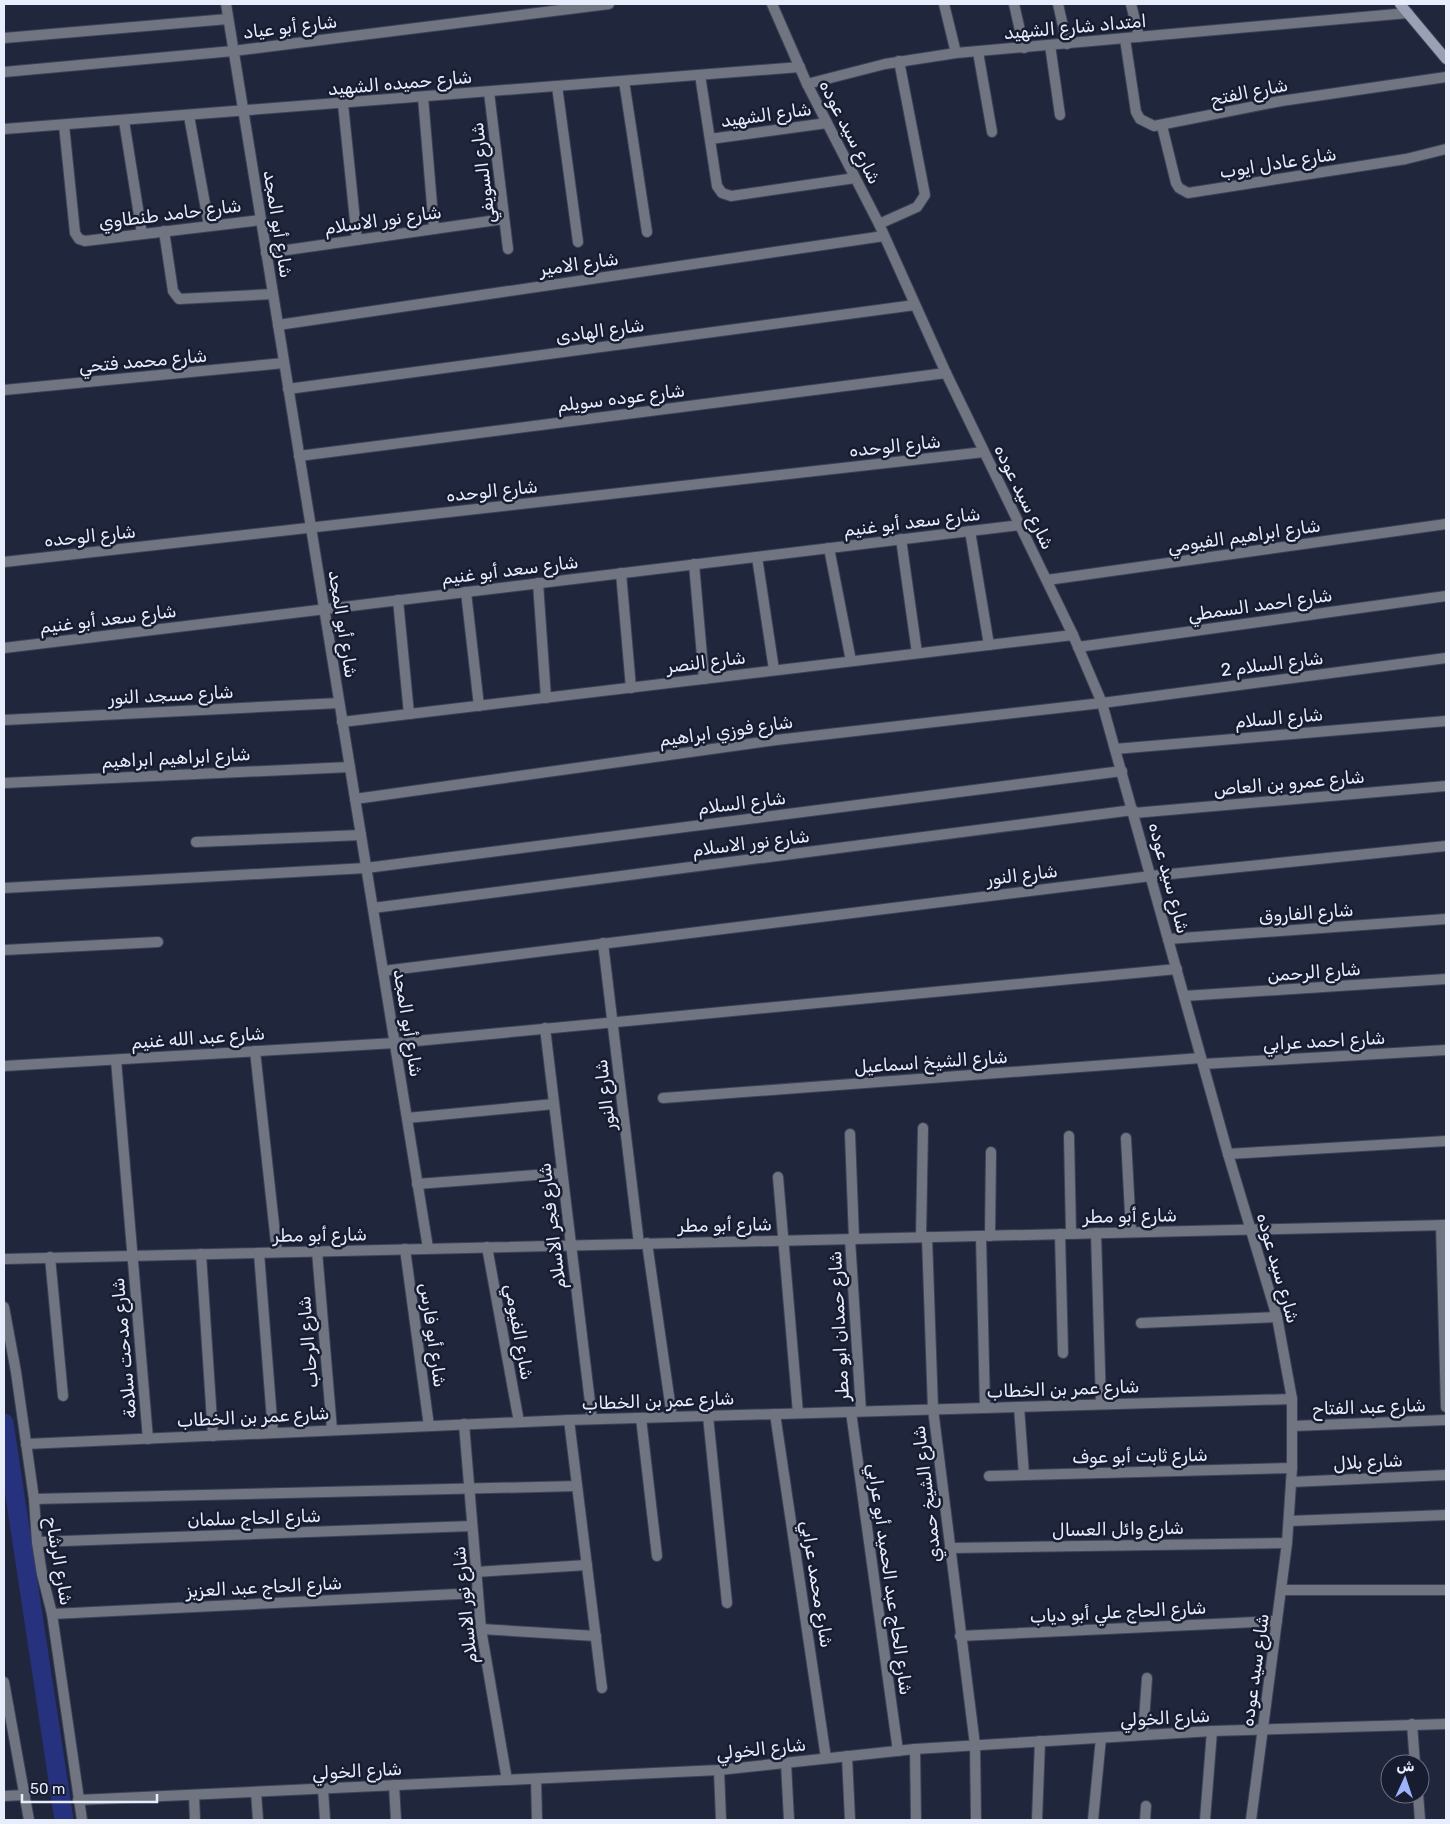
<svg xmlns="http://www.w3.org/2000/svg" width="1450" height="1824" viewBox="0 0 1450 1824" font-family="Rubik,Cairo,sans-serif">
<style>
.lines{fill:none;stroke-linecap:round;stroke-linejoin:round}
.canal{stroke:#26327e;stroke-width:19}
.street-casing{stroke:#3c4257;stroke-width:12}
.secondary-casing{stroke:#3c4257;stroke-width:12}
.street{stroke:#717581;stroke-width:10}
.secondary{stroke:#9ba1b4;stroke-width:10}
.labels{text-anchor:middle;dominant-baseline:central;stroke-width:5;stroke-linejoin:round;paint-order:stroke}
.street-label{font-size:18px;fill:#e8edfc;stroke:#171c31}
</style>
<rect width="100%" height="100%" fill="#20263c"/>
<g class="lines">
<path class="canal" d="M4,1423L64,1820"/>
<defs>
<g id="street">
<path d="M226,4L428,1248"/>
<path d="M772,4L807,84L879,224L946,373L1073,635L1102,703L1228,1154L1277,1317L1292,1399V1468L1287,1543L1251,1820"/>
<path d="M944,4L956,53"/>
<path d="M1014,4L1024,48"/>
<path d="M1058,4L1067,44"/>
<path d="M1131,4L1139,37"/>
<path d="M4,38L228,19"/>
<path d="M1125,39L1136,112L1140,119L1154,126L1281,101L1446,77"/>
<path d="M1050,45L1060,115"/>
<path d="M978,52L992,132"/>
<path d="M4,72L233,51L609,4"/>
<path d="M700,75L717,186L722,193L731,196L855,178"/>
<path d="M624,81L647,232"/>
<path d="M807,84L885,64L956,53L1408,13"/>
<path d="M557,86L578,242"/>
<path d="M489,92L508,249"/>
<path d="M423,97L434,229"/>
<path d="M343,104L357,240"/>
<path d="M189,116L209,226"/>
<path d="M124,121L142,234"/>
<path d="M64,125L75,233L79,239L85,241L261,220"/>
<path d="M1162,126L1176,183L1179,188L1188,193L1406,159L1446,149"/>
<path d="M4,129L800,67"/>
<path d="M710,139L827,123"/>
<path d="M879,224L917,207L925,195L899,61"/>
<path d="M164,231L173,291L179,299L273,294"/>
<path d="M266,253L504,219"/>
<path d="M278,325L884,236"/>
<path d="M288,389L915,305"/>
<path d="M4,390L284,363"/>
<path d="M299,456L946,373"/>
<path d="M970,531L989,645"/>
<path d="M901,539L917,653"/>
<path d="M829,548L851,661"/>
<path d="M757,557L774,670"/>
<path d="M4,562L984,452"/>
<path d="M694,564L704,679"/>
<path d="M621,573L631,688"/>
<path d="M1047,580L1446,524"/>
<path d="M538,583L546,698"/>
<path d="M466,592L479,706"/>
<path d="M398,600L409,714"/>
<path d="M1078,647L1446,596"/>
<path d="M4,648L1020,525"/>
<path d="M4,720L339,703"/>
<path d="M342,722L1073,635"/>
<path d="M1115,749L1446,721"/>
<path d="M4,783L350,767"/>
<path d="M355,799L776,740L1102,703L1446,658"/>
<path d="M1134,813L1446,786"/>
<path d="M196,842L361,835"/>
<path d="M4,888L366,868L1122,771"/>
<path d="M373,908L1133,810"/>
<path d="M1168,939L1446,919"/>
<path d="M603,943L639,1244"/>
<path d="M4,950L158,942"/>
<path d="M383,971L1151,876L1446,846"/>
<path d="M1184,996L1446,979"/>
<path d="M545,1028L592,1419"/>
<path d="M255,1051L277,1252"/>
<path d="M116,1060L148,1439"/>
<path d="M1203,1064L1446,1050"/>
<path d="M4,1066L395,1043L1177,969"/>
<path d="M663,1098L1201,1058"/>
<path d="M407,1118L554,1104"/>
<path d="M850,1134L854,1239"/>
<path d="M1069,1136L1071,1233"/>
<path d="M1126,1138L1131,1232"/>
<path d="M1228,1154L1446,1141"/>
<path d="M778,1177L798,1413"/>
<path d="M417,1184L562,1173"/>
<path d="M1441,1225L1446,1407"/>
<path d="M1096,1233L1101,1404"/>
<path d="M1060,1234L1063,1353"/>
<path d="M981,1236L985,1408"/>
<path d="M990,1236L991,1152"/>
<path d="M921,1237L923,1128"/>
<path d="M927,1237L933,1409L975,1745L976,1820"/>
<path d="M850,1239L861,1411"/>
<path d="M647,1243L672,1417"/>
<path d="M487,1247L519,1422"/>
<path d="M405,1249L429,1426"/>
<path d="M317,1251L332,1430"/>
<path d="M259,1253L273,1433"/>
<path d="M201,1254L213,1436"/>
<path d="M50,1257L63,1396"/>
<path d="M4,1259L1446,1225"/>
<path d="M4,1307L16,1372L34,1499L37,1542L42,1574L52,1614L82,1820"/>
<path d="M1141,1323L1277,1317"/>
<path d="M1019,1407L1024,1475"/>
<path d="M851,1412L898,1751"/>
<path d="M775,1414L826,1758"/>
<path d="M708,1416L727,1603"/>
<path d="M641,1418L657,1556"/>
<path d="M569,1420L602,1688"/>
<path d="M464,1424L481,1629L507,1780"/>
<path d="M1293,1426L1446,1420"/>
<path d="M26,1444L569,1420L1292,1399"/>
<path d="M989,1476L1292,1468"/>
<path d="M1291,1482L1446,1475"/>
<path d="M34,1499L577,1486"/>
<path d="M1289,1521L1446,1515"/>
<path d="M37,1542L472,1526"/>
<path d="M950,1548L1287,1543"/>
<path d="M476,1572L587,1565"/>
<path d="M1282,1590H1446"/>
<path d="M52,1614L478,1593"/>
<path d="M481,1629L596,1636"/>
<path d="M960,1636L1277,1621"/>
<path d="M4,1682L29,1820"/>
<path d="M1412,1724L1415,1764"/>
<path d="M1143,1735L1147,1678"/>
<path d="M915,1749L916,1820"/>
<path d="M847,1756L850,1820"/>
<path d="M786,1763L789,1820"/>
<path d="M719,1770L721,1820"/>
<path d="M536,1779L537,1820"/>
<path d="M394,1785L396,1820"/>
<path d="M323,1789L325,1820"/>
<path d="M256,1792L258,1820"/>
<path d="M1418,1794L1420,1820"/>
<path d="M194,1795L195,1820"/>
<path d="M4,1796L25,1795"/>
<path d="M78,1800L719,1770L915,1749L1212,1731L1446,1724"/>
<path d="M1037,1820L1040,1741"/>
<path d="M1093,1820L1101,1738"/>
<path d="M1145,1820L1146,1806"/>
<path d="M1205,1820L1212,1731"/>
</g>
<path id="secondary" d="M1400,4L1446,59"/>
</defs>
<use href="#street" class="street-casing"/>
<use href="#secondary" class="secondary-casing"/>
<use href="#street" class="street"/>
<use href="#secondary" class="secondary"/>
</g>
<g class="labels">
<g class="street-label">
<text transform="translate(290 27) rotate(-7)">شارع أبو عياد</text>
<text transform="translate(1075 27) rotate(-5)">امتداد شارع الشهيد</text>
<text transform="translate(400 83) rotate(-5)">شارع حميده الشهيد</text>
<text transform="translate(1249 92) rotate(-11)">شارع الفتح</text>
<text transform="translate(766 115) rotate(-8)">شارع الشهيد</text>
<text transform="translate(850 132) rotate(63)">شارع سيد عوده</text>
<text transform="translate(1278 163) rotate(-9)">شارع عادل ايوب</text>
<text transform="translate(483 173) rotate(-97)">شارع السويفي</text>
<text transform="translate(170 214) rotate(-7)">شارع حامد طنطاوي</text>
<text transform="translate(383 220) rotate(-8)">شارع نور الاسلام</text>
<text transform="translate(278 224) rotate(81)">شارع أبو المجد</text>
<text transform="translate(579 264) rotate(-8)">شارع الامير</text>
<text transform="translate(600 331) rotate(-8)">شارع الهادى</text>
<text transform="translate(143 361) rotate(-5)">شارع محمد فتحي</text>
<text transform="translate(621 398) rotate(-7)">شارع عوده سويلم</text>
<text transform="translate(895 446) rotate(-6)">شارع الوحده</text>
<text transform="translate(492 491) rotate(-6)">شارع الوحده</text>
<text transform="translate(1024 497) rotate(64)">شارع سيد عوده</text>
<text transform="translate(912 522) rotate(-7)">شارع سعد أبو غنيم</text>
<text transform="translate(90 536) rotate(-6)">شارع الوحده</text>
<text transform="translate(1244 536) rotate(-8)">شارع ابراهيم الفيومي</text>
<text transform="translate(510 570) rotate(-7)">شارع سعد أبو غنيم</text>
<text transform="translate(1260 605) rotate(-8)">شارع احمد السمطي</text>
<text transform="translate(108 619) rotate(-7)">شارع سعد أبو غنيم</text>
<text transform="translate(343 624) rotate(81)">شارع أبو المجد</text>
<text transform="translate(706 662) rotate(-7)">شارع النصر</text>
<text transform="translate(1272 664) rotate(-7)">شارع السلام 2</text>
<text transform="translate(171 695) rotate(-3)">شارع مسجد النور</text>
<text transform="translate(1279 718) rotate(-5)">شارع السلام</text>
<text transform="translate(726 731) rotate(-8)">شارع فوزي ابراهيم</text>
<text transform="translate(176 758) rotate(-3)">شارع ابراهيم ابراهيم</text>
<text transform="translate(1289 783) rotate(-5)">شارع عمرو بن العاص</text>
<text transform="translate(742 803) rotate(-7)">شارع السلام</text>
<text transform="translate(751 843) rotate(-7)">شارع نور الاسلام</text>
<text transform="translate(1022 875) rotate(-7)">شارع النور</text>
<text transform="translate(1169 878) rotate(75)">شارع سيد عوده</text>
<text transform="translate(1306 913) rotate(-4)">شارع الفاروق</text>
<text transform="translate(1314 972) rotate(-4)">شارع الرحمن</text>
<text transform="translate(408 1023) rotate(81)">شارع أبو المجد</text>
<text transform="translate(198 1038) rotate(-4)">شارع عبد الله غنيم</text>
<text transform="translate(1324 1041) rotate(-3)">شارع احمد عرابي</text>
<text transform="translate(931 1062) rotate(-4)">شارع الشيخ اسماعيل</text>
<text transform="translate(605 1095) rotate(-97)">شارع النور</text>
<text transform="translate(1130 1216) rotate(-1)">شارع أبو مطر</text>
<text transform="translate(725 1225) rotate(-1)">شارع أبو مطر</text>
<text transform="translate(552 1226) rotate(-97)">شارع فجر الاسلام</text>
<text transform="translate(320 1235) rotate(-1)">شارع أبو مطر</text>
<text transform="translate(1278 1268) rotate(74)">شارع سيد عوده</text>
<text transform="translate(839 1326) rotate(-93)">شارع حمدان ابو مطر</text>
<text transform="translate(519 1332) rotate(80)">شارع الفيومي</text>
<text transform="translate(433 1335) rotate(82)">شارع أبو فارس</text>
<text transform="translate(308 1342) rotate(-95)">شارع الرحاب</text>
<text transform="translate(124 1348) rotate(-95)">شارع مدحت سلامة</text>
<text transform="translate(1063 1389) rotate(-2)">شارع عمر بن الخطاب</text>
<text transform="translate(658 1401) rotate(-2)">شارع عمر بن الخطاب</text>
<text transform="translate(1369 1407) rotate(-2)">شارع عبد الفتاح</text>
<text transform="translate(253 1417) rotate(-3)">شارع عمر بن الخطاب</text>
<text transform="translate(1140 1456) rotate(-1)">شارع ثابت أبو عوف</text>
<text transform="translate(1368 1462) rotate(-3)">شارع بلال</text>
<text transform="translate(927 1494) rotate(-97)">شارع الشيخ حمدي</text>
<text transform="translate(254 1518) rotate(-2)">شارع الحاج سلمان</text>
<text transform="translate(1118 1529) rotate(-1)">شارع وائل العسال</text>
<text transform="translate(59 1561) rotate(80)">شارع الرشاح</text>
<text transform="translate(890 1579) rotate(82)">شارع الحاج عبد الحميد أبو عرابي</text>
<text transform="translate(817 1584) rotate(81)">شارع محمد عرابي</text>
<text transform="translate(264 1587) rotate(-3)">شارع الحاج عبد العزيز</text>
<text transform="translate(465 1605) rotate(-96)">شارع نور الاسلام</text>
<text transform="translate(1118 1612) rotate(-3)">شارع الحاج علي أبو دياب</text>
<text transform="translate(1255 1670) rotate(-82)">شارع سيد عوده</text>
<text transform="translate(1165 1718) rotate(-3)">شارع الخولي</text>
<text transform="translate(761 1749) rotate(-6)">شارع الخولي</text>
<text transform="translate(357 1771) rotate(-3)">شارع الخولي</text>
</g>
</g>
<rect width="1450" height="1824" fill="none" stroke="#e8edfc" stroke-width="10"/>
<g transform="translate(1405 1779) rotate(3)"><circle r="24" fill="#171c31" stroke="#6b7082"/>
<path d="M0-4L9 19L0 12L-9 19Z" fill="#9fb3fd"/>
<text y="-8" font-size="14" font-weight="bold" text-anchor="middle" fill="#e8edfc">ش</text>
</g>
<path d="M22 1794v8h135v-8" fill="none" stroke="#e8edfc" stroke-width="2.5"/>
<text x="30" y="1794" font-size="15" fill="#e8edfc" stroke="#171c31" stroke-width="4" paint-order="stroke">50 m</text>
</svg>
